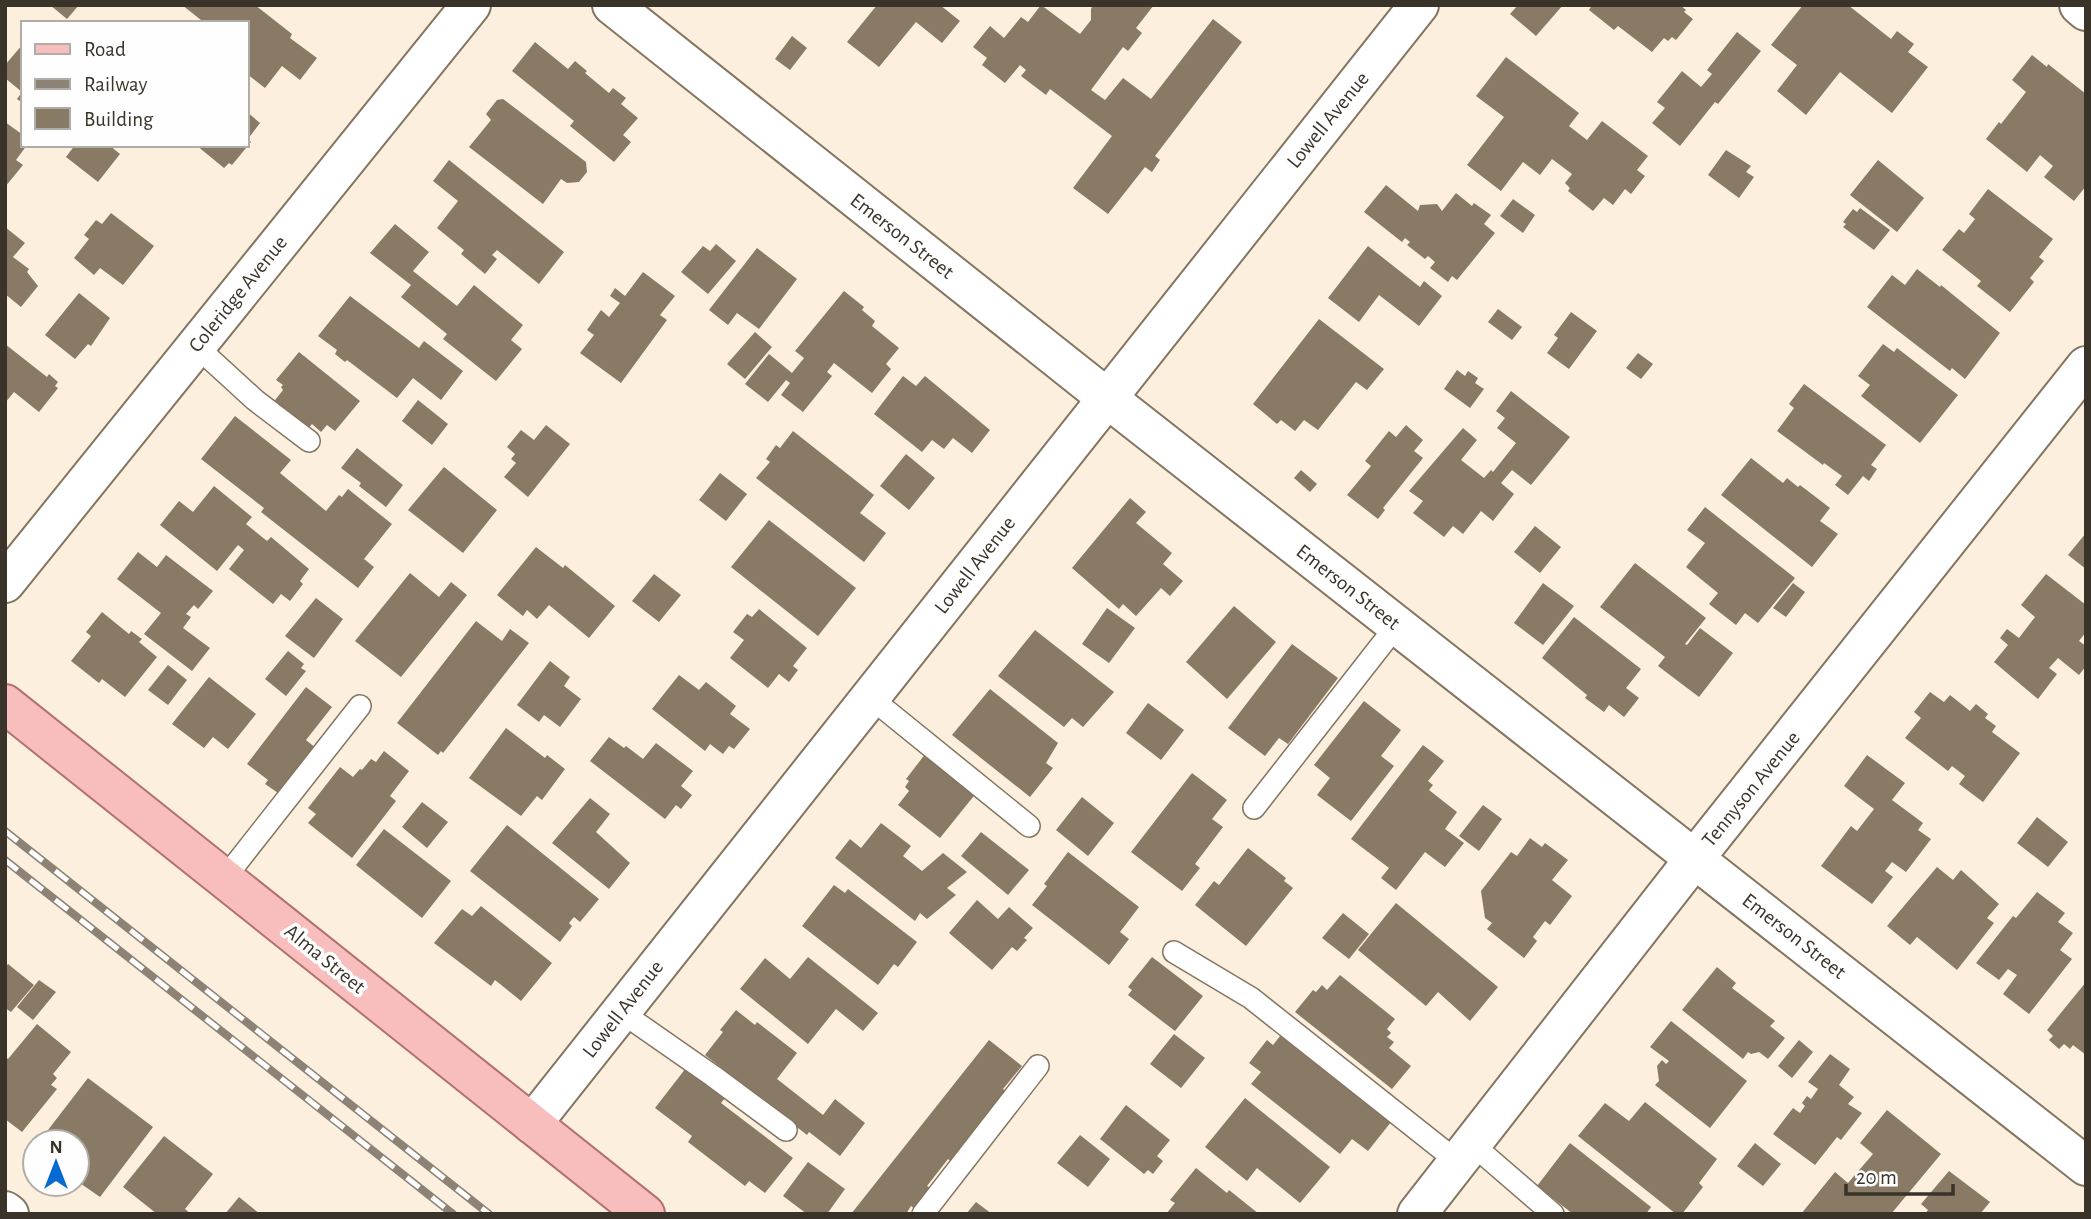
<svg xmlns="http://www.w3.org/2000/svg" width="2091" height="1219" viewBox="0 0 2091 1219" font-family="'Alegreya Sans',sans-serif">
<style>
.building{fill:#897a66}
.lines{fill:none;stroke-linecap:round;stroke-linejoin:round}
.service-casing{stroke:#847561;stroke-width:24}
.minor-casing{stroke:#847561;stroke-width:42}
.primary-casing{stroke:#b3716e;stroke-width:42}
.service{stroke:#fff;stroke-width:21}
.minor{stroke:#fff;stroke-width:38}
.primary{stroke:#f8bebe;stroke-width:38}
.rail-casing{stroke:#8c8275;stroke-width:8}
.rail{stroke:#fefefe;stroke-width:5;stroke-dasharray:16;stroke-linecap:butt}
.labels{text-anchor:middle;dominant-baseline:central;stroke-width:7;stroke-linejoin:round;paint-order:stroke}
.street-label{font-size:21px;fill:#3a332a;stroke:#fefefe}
</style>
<rect width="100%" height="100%" fill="#fdefdd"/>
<g class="building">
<path d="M50,5H79L67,19Z"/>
<path d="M182,5H255L292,34L290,38L317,58L300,80L282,66L265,88L247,74V23H199L201,20Z"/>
<path d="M877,5H940L960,21L942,43L916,22L879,67L847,42Z"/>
<path d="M1041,5L1080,34L1091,20V9L1093,5H1154L1136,28L1142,33L1128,51L1123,47L1091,90L1105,100L1123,78L1151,99L1213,19L1242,42L1155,156L1160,160L1152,172L1145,167L1108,214L1073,188L1112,136L1050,89L1046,95L1021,76L1026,70L1020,65L1005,83L982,65L987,58L973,47L990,26L1004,38L1021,17L1028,22Z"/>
<path d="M1518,5H1563L1536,36L1510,14Z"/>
<path d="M1592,5H1680L1686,10L1684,12L1693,19L1676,40L1672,37L1668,41L1664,38L1652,52L1618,26L1614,30L1589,10Z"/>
<path d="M1803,5H1848L1891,39L1897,31L1914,44L1908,52L1928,67L1892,113L1840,72L1806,115L1777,91L1797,65L1771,45Z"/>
<path d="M1737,32L1761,51L1718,104L1715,102L1680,146L1652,123L1665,108L1657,102L1682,71L1701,87L1712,74L1707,70Z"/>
<path d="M792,36L807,48L790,70L775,59Z"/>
<path d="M535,42L568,69L575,61L587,71L585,73L609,93L613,88L626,98L621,104L638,118L623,135L631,142L614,162L570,126L574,121L512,71Z"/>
<path d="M23,44V103L17,99L22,92L5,78V65Z"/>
<path d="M2032,55L2047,67L2048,64L2086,94V186L2074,201L2044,177L2053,166L2040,155L2027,172L1986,139L1999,122L2001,124L2026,92L2012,80Z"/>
<path d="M1506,57L1579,113L1569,126L1587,140L1602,121L1648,156L1637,170L1645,176L1631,194L1625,189L1613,205L1604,198L1593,211L1568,191L1570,188L1565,183L1572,174L1552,159L1540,175L1523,162L1501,191L1467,165L1504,117L1476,96Z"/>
<path d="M503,99L586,162L587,172L579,182L567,183L561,179L543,204L469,147L491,120L486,114L497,100Z"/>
<path d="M247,112L260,123L248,139L251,142L232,165L229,163L224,168L196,145H247Z"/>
<path d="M5,122L23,135V145H27L16,160L23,165L5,187Z"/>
<path d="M75,145H109L120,154L98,182L66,157Z"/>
<path d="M1726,150L1751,166L1746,172L1754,177L1739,198L1708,175Z"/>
<path d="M449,160L564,252L539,284L497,250L492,255L497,259L485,274L461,254L464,250L437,228L458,201L433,181Z"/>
<path d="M1878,160L1924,198L1897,232L1850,195Z"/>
<path d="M1386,185L1418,211L1420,205L1437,204L1442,211L1456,193L1472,206L1474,203L1491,215L1484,224L1495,233L1457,280L1452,276L1448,282L1430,268L1435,262L1428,256L1425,259L1407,245L1410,242L1405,238L1402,242L1364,212Z"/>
<path d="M1988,189L2053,239L2039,257L2044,261L2030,278L2034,282L2010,312L1977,286L1981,281L1942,250L1959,229L1964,233L1975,219L1969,214Z"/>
<path d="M1513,199L1535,215L1523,233L1500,216Z"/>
<path d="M1860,208L1890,230L1874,250L1843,227L1846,224L1843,222L1853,209L1857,212Z"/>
<path d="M111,213L154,246L123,285L100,268L94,275L74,258L89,239L84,235L96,220L102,224Z"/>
<path d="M395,224L429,252L413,271L457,306L474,285L523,325L511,340L522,349L496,381L443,339L447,334L401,297L411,285L370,253Z"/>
<path d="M5,227L25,243L13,257L29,269L27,272L38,286L21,307L5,294Z"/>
<path d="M716,244L736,261L708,294L681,272L703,246L710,251Z"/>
<path d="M1368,246L1420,287L1424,281L1442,296L1419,326L1379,295L1359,322L1328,298Z"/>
<path d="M757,248L797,279L759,329L737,313L728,325L709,310Z"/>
<path d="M1917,269L1940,287L1941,285L2000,333L1965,379L1952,368L1950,371L1867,307L1892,275L1905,285Z"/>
<path d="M643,272L675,296L660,315L667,320L621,383L580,353L594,335L587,330L601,310L609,317L620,303L610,296L615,288L625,296Z"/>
<path d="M844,291L864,307L862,310L875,321L872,326L899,348L886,364L891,369L872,393L834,363L827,372L832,376L803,412L781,395L790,383L786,380L768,402L745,384L769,354L792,373L804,358L795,351Z"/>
<path d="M79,293L110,318L91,346L88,344L75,359L45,335Z"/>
<path d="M350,296L419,348L424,341L463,371L441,400L413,378L397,398L347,360L345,362L335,354L337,350L318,336Z"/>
<path d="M1498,309L1522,327L1512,340L1488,322Z"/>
<path d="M1571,312L1597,331L1569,369L1547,353L1558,338L1554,335Z"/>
<path d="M1319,319L1384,369L1367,390L1356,382L1318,430L1304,420L1295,431L1281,420L1277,424L1253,404Z"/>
<path d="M755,332L772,347L745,379L727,364Z"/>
<path d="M5,344L47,377L49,374L58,382L55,386L58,388L39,412L14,392L5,403Z"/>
<path d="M1883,344L1894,352L1897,348L1958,395L1920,443L1861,396L1870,385L1858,376Z"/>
<path d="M299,352L360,401L335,431L327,425L321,432L312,424L306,431L272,404L283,390L281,387L283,385L276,380Z"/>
<path d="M1638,353L1653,364L1641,379L1626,368Z"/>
<path d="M1457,370L1465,376L1468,371L1478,378L1475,383L1484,389L1470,408L1444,389Z"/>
<path d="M903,376L916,386L925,376L990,430L972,453L953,438L944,449L932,440L922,452L874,414Z"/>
<path d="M1804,384L1886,445L1871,465L1877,469L1869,481L1863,476L1848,495L1835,485L1842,476L1824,463L1823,465L1777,431L1794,408L1789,404Z"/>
<path d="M1511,391L1570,437L1531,485L1512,470L1501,483L1514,494L1493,521L1481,511L1463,534L1453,526L1444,537L1413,513L1423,501L1409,491L1463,428L1477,440L1461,460L1484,478L1491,470L1493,472L1516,443L1497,428L1505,418L1496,411Z"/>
<path d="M418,400L448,424L432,445L402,421Z"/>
<path d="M235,416L291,460L280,473L326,511L339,495L342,497L348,489L392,524L364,559L374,567L358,588L261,512L264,508L201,459Z"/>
<path d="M546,425L570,444L528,497L504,477L516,463L511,459L515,454L507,447L521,430L534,440Z"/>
<path d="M1406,425L1423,440L1414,451L1423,458L1383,508L1385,510L1378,519L1347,495L1371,466L1365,461L1389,431L1396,437Z"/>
<path d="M793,431L874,495L860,513L886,533L864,562L756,478L770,462L766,459L776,445L780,448Z"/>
<path d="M357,448L403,485L386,507L359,486L361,483L341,468Z"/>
<path d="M906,454L935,478L909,510L880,486Z"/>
<path d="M1751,458L1783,483L1787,478L1798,487L1800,485L1830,508L1820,521L1838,534L1812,567L1721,495Z"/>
<path d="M444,467L497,510L463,553L408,510Z"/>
<path d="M1301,470L1317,484L1310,492L1294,478Z"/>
<path d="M720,473L747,494L726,521L699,500Z"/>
<path d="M214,486L252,517L246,524L267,541L271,537L309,569L300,581L303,584L290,601L281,594L273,604L229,569L244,550L238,545L217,571L160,525L179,501L193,512Z"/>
<path d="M1130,498L1146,512L1136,523L1172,553L1163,564L1183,581L1170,596L1161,588L1136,616L1123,604L1119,609L1072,568Z"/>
<path d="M1705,507L1795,578L1758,623L1745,613L1736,625L1709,604L1718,593L1686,567L1705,543L1687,530Z"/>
<path d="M769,520L856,588L818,636L731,567Z"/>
<path d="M1535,526L1561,547L1540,573L1514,552Z"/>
<path d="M2086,533V569L2068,555Z"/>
<path d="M536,547L563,568L565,565L615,606L589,638L549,605L537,619L527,610L523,616L497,595Z"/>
<path d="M138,552L157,567L166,555L213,591L198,609L194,605L186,614L191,617L183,628L210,648L192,671L144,634L161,613L117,579Z"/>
<path d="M1635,563L1706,618L1685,644L1687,645L1700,628L1733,653L1699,697L1658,666L1665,657L1600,607Z"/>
<path d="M410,573L439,597L451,582L467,595L401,677L355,641Z"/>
<path d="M654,574L681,595L659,622L632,601Z"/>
<path d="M2046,574L2086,605V632L2079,641L2086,646V666L2079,675L2058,658L2049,668L2057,674L2038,699L1994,662L2008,645L2000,638L2007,629L2019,638L2035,617L2021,605Z"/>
<path d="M1543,583L1574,606L1543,645L1514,623Z"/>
<path d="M1793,583L1805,592L1786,617L1773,608Z"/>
<path d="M316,598L343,619L314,658L285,636Z"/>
<path d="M1234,606L1276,642L1227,699L1186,662Z"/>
<path d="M1107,608L1135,628L1109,663L1082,644Z"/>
<path d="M759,609L807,648L793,666L798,670L789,682L779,674L768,688L730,658L744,640L733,632L747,614L752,617Z"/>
<path d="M102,612L129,634L131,631L142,639L139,642L157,657L125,697L102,679L99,683L71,661L91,636L86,632Z"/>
<path d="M1574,617L1641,669L1626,688L1639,698L1624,717L1609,705L1604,712L1585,698L1587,695L1542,658Z"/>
<path d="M476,621L502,641L510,629L529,643L443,753L441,751L438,755L397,723Z"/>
<path d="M1035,630L1114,692L1083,727L1072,718L1064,727L998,676Z"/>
<path d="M1292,644L1338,678L1288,744L1279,738L1265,756L1228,728Z"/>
<path d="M288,651L304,664L301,668L306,671L286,696L265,679Z"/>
<path d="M550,661L570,677L564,686L581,699L560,727L544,715L539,722L517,705Z"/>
<path d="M168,665L187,680L168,705L148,690Z"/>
<path d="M679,675L699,690L706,682L736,706L730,714L750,729L734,749L729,746L723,754L710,744L705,751L652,709Z"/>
<path d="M209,677L256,714L228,749L213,737L204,748L172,724Z"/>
<path d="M306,687L332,707L306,740L317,749L281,795L265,784L268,780L247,764Z"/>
<path d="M990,689L1058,743L1046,763L1053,768L1030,797L952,735Z"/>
<path d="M1930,692L1944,702L1950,695L1970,711L1976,704L1988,714L1985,718L1996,726L1992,732L2020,753L1983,802L1959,784L1965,776L1952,766L1948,771L1905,738L1921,718L1914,712Z"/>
<path d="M1364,701L1401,730L1381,756L1394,766L1351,821L1317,795L1330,778L1314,765Z"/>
<path d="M1148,703L1184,730L1161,760L1126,733Z"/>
<path d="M506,728L545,758L547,755L565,769L542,800L537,796L521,816L469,778Z"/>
<path d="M609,737L624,748L626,746L643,759L656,743L693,771L681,786L692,795L681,809L676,805L665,819L590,761Z"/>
<path d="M1423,745L1444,761L1428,781L1433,785L1429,790L1457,812L1445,829L1464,843L1445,867L1425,852L1396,890L1381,878L1389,868L1351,839Z"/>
<path d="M384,751L409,771L390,796L396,801L352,858L308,823L316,814L308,808L340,767L353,777L360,769L362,770L371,759L376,762Z"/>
<path d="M926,753L977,792L940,838L898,805L909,791L905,787L909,781L906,779Z"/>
<path d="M1867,755L1905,783L1892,800L1923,823L1918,830L1931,839L1906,872L1892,862L1885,871L1893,877L1872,904L1821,866L1851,826L1857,831L1874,809L1844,786Z"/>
<path d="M1192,773L1227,800L1212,819L1223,827L1195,864L1200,868L1182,891L1131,852Z"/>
<path d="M1082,797L1114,823L1088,856L1056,830Z"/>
<path d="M590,798L610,814L596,832L630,863L609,889L552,843Z"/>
<path d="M422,802L448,822L427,848L402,827Z"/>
<path d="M1483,805L1502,819L1479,851L1459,836Z"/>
<path d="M2037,817L2068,842L2048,867L2017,843Z"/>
<path d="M881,823L911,846L903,856L922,871L943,853L967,872L947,888L956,895L927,919L920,913L915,921L835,858L850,839L861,848Z"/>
<path d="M507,825L599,899L580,922L574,917L569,923L572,926L560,942L470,871Z"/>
<path d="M384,829L451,881L422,918L356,865Z"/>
<path d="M981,832L1029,870L1008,895L961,856Z"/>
<path d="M1530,838L1542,847L1545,843L1568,860L1552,880L1572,896L1550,925L1545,921L1533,937L1537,941L1524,958L1487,929L1492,923L1485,918L1481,891L1511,852L1517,856Z"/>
<path d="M1248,848L1286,878L1284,881L1293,888L1246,946L1195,905L1214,881L1219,885Z"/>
<path d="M1068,852L1139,907L1120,932L1129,939L1109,965L1032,905L1047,886L1044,884Z"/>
<path d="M1937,867L1953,880L1961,870L1999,904L1987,918L1994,923L1957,970L1917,937L1910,945L1887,926Z"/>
<path d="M834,885L845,893L848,889L917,942L898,967L894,964L878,985L802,926Z"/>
<path d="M2037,892L2065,913L2058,922L2073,933L2060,950L2072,959L2029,1014L2003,994L2017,975L2008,969L1999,980L1976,963L2013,916L2016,918Z"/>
<path d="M977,900L998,919L1009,907L1033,928L1024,938L1027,940L1017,951L1012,947L992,970L949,933Z"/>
<path d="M1396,903L1498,987L1470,1021L1438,992L1426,1006L1358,950Z"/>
<path d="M481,906L552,963L521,1001L495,980L491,986L434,943L462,909L472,916Z"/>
<path d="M1343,913L1369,934L1349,959L1322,938Z"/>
<path d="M808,957L878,1013L863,1031L836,1009L808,1044L740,989L765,958L790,979Z"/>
<path d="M1152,957L1203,996L1175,1031L1128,995L1132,990L1128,987Z"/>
<path d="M8,964L34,985L11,1012L5,1008V968Z"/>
<path d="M1717,967L1736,983L1732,988L1775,1021L1770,1026L1785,1038L1768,1059L1759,1052L1751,1054L1748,1052L1743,1059L1682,1010Z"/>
<path d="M1340,975L1395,1019L1387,1029L1391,1033L1387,1037L1394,1042L1389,1048L1411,1066L1392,1089L1295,1012L1313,990L1316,992L1322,985L1327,990Z"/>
<path d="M39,980L56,992L33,1020L17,1007Z"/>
<path d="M2086,982V1055L2073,1045L2070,1049L2064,1044L2059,1049L2049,1040L2053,1036L2047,1030Z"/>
<path d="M736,1010L755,1025L757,1022L797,1053L777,1079L823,1115L835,1099L865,1123L840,1156L809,1132L807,1135L705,1055L723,1032L720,1030Z"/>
<path d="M1671,1021L1747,1081L1710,1128L1655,1085L1659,1081L1657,1066L1662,1060L1666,1064L1669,1061L1650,1047Z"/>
<path d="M37,1024L71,1052L53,1074L57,1078L51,1085L57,1089L22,1132L5,1119V1056L8,1059Z"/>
<path d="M1284,1031L1395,1117L1368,1151L1352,1139L1340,1154L1251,1084L1261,1072L1249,1063L1267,1040L1273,1045Z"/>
<path d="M1174,1034L1205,1058L1181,1088L1150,1064Z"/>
<path d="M989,1040L1022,1066L1003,1089L1011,1095L957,1166L948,1159L927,1186L934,1190L917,1211L911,1206L906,1214H851Z"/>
<path d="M1799,1040L1813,1052L1792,1078L1778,1066Z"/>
<path d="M1830,1054L1850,1069L1839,1085L1854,1097L1848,1104L1862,1113L1841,1140L1837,1137L1815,1165L1773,1134L1793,1108L1800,1113L1805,1106L1802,1103L1807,1096L1811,1099L1818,1089L1808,1082Z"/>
<path d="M686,1068L725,1098L721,1103L793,1158L765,1193L749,1181L745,1186L688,1142L692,1136L655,1108Z"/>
<path d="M88,1078L153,1127L100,1197L77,1181V1159L81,1154L77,1151V1142H64L48,1130Z"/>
<path d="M1245,1098L1330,1167L1300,1203L1257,1168L1247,1181L1205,1147Z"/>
<path d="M1645,1102L1717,1159L1699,1183L1703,1187L1682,1214H1676L1578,1136L1605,1103L1629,1121Z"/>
<path d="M1126,1105L1170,1140L1157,1156L1163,1161L1153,1174L1148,1170L1144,1174L1100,1139Z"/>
<path d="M1887,1110L1941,1154L1891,1214H1801L1835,1172L1848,1183L1873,1154L1860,1143Z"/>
<path d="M1080,1135L1110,1159L1088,1187L1057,1163Z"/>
<path d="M164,1136L213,1174L185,1209L191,1214H157L123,1187Z"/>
<path d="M1570,1143L1651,1207L1646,1214H1573L1537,1186Z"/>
<path d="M1755,1143L1781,1164L1763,1186L1737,1166Z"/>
<path d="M808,1162L845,1189L827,1214H807L783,1196Z"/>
<path d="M1196,1168L1227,1193L1229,1190L1259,1214H1166L1175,1203L1170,1200Z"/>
<path d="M1949,1171L1990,1202L1980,1214H1925L1928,1210L1921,1204Z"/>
<path d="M239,1197L260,1214H225Z"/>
<path d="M976,1202L992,1214H966Z"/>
</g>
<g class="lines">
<defs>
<g id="service">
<path d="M196,346L255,400L309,441"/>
<path d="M871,698L1029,826"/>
<path d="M1254,808L1397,625"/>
<path d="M224,879L360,706"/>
<path d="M1174,952L1251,998L1458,1162"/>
<path d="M621,1012L713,1076L786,1130"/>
<path d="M1472,1144L1553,1214"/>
<path d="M923,1214L1038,1066"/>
</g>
<g id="minor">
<path d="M612,5L1107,398L2086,1166"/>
<path d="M2079,5L2086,11"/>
<path d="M5,583L471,5"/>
<path d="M532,1124L1419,5"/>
<path d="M5,1211L9,1214"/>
<path d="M1417,1214L1695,858L2086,366"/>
</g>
<path id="primary" d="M5,704L645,1214"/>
</defs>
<use href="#service" class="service-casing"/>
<use href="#minor" class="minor-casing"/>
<use href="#primary" class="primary-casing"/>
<use href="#service" class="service"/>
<use href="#minor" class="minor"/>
<use href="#primary" class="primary"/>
<defs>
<g id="rail">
<path d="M5,831L489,1214"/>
<path d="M5,860L453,1214"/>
</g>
</defs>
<use href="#rail" class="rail-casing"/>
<use href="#rail" class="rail"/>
</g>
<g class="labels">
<g class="street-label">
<text transform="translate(1328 120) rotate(-51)">Lowell Avenue</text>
<text transform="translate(902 236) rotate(38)">Emerson Street</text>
<text transform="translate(238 294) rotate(-51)">Coleridge Avenue</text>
<text transform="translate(975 565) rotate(-52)">Lowell Avenue</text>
<text transform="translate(1348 587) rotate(38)">Emerson Street</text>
<text transform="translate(1751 789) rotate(-51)">Tennyson Avenue</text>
<text transform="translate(1794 936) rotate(38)">Emerson Street</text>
<text transform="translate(325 959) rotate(39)">Alma Street</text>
<text transform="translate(623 1009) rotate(-52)">Lowell Avenue</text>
</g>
</g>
<rect width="2091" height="1219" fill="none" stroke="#3a332a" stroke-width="14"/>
<rect x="21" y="21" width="228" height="126" fill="#fefefe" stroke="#b0ada9" stroke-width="2"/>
<rect x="35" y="44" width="35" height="10" fill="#f8bebe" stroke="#b0ada9" stroke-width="2"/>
<text x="84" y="56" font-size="21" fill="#3a332a">Road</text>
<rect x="35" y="79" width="35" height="10" fill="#8c8275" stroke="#b0ada9" stroke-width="2"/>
<text x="84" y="91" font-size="21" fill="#3a332a">Railway</text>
<rect x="35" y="108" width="35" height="21" fill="#897a66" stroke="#b0ada9" stroke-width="2"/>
<text x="84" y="126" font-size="21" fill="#3a332a">Building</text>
<g transform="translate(56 1163)"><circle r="33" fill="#fefefe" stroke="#b0ada9" stroke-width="2"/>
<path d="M0-5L12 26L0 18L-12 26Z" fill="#046ad2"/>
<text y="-10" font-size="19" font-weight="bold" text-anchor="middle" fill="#3a332a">N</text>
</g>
<path d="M1846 1184v10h107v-10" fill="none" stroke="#3a332a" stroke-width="3.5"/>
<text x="1856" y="1184" font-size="21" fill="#3a332a" stroke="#fefefe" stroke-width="5" paint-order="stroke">20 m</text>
</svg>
